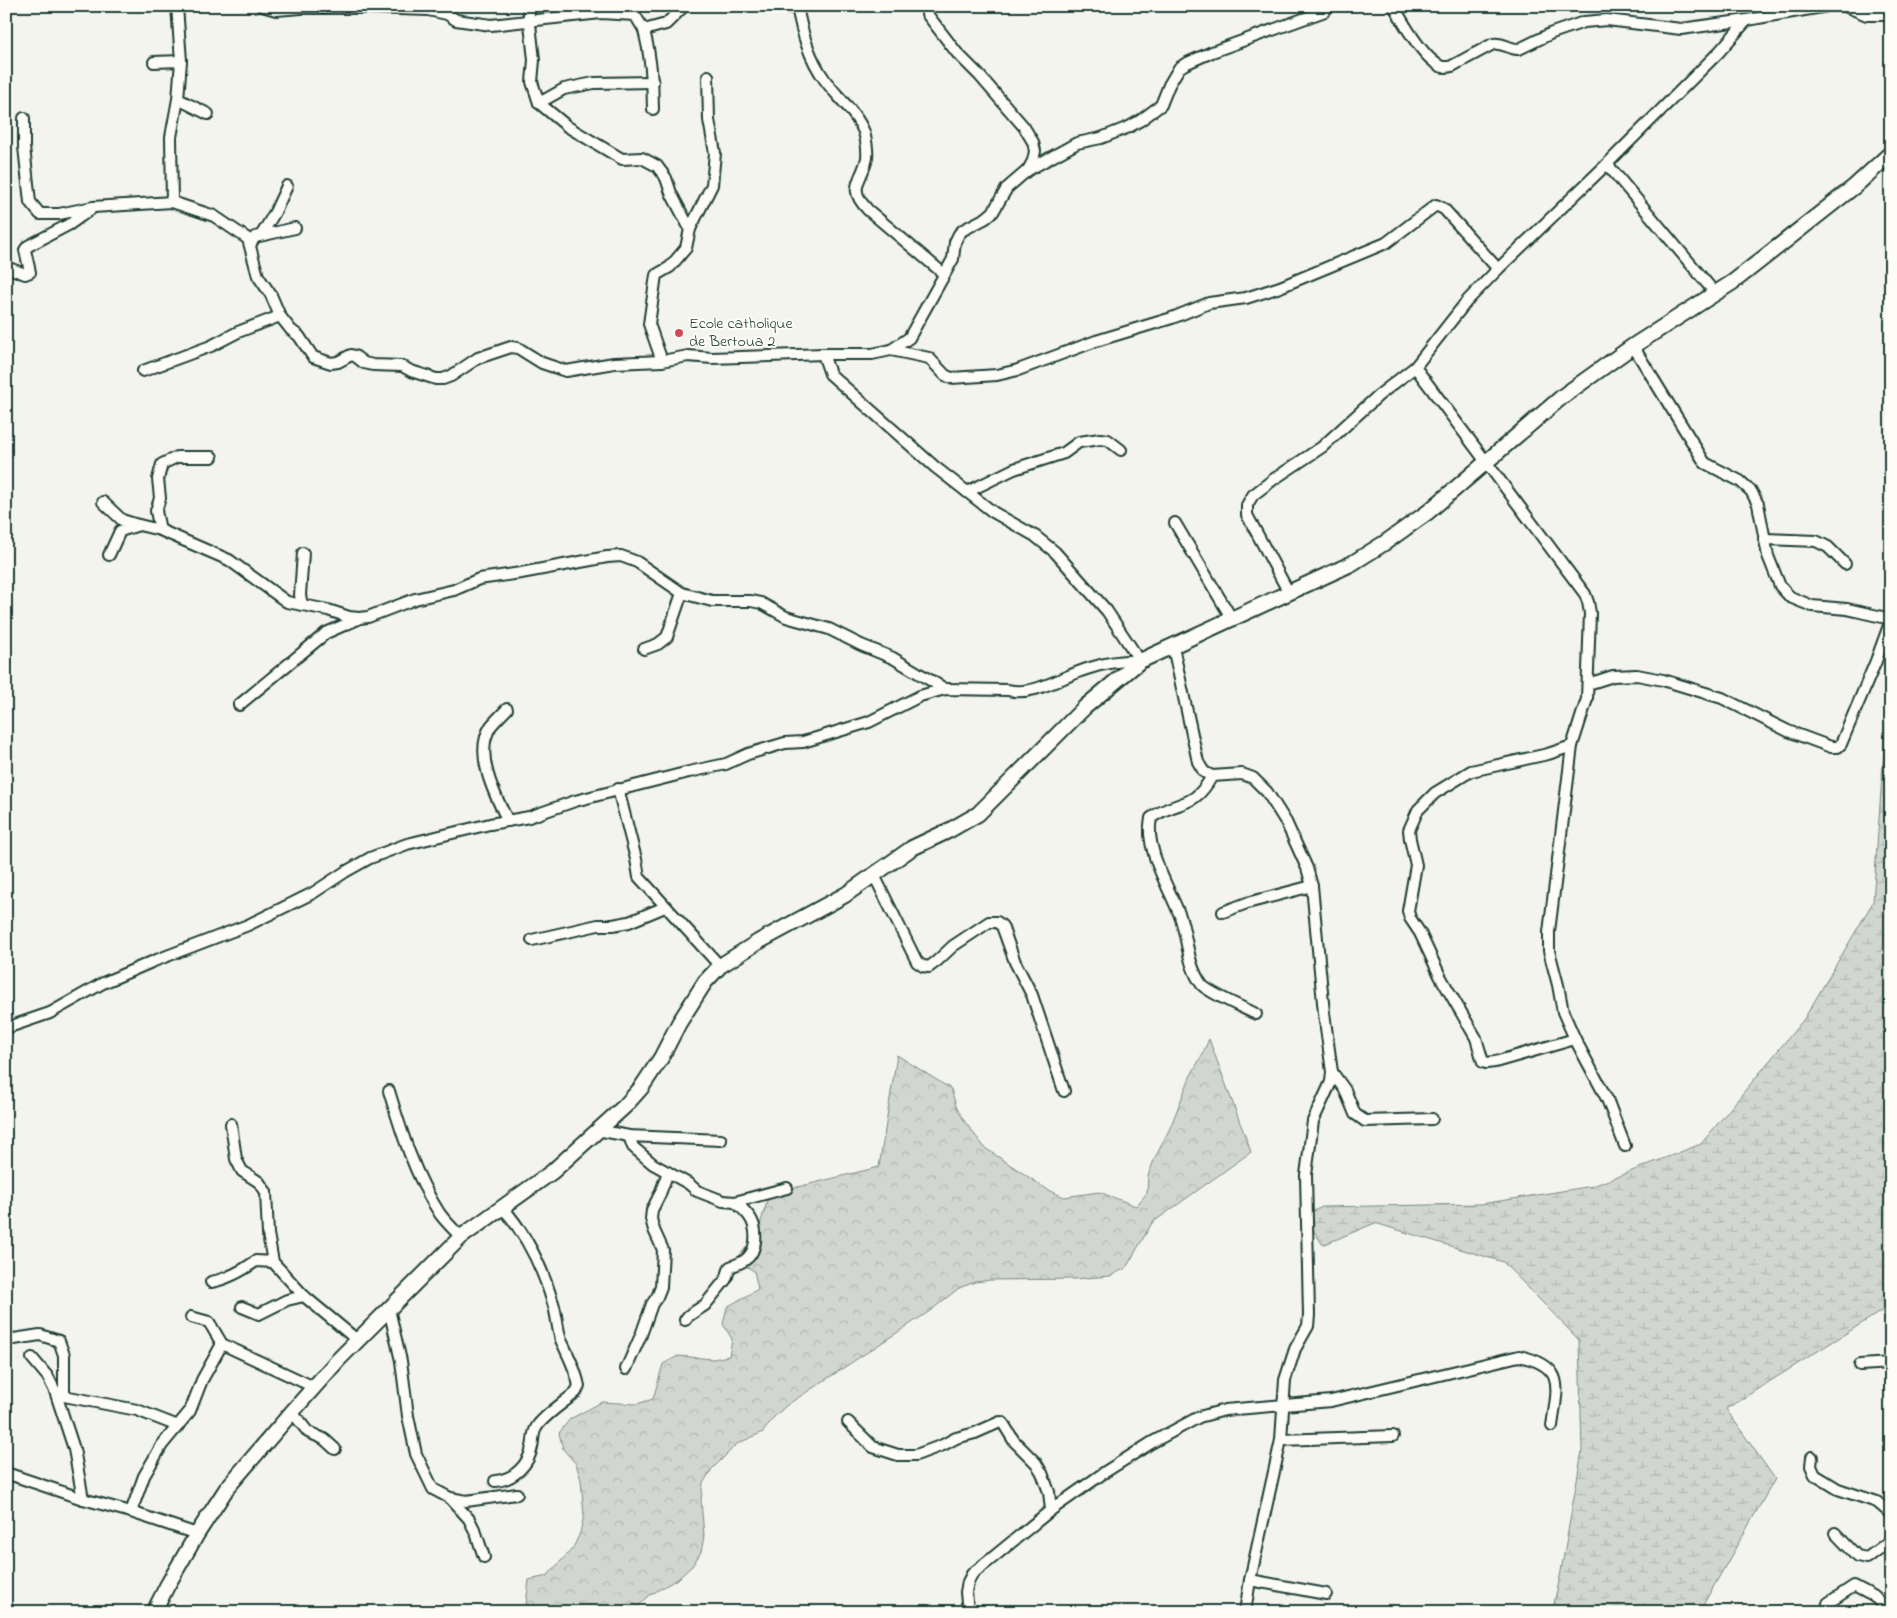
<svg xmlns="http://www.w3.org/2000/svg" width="1897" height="1618" viewBox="0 0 1897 1618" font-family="'Indie Flower',sans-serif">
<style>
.forest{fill:url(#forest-crowns);stroke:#788a82}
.wetland{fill:url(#wetland-marsh);stroke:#788a82}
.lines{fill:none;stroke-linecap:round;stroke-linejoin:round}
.street-casing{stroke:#1f3d34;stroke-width:14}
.secondary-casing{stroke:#1f3d34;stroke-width:18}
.street{stroke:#fdfcf7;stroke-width:10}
.secondary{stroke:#fdfcf7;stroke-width:14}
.poi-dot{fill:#d1495b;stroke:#fdfcf7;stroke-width:2}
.labels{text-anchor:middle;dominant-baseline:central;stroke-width:4;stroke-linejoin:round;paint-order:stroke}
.poi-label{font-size:16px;fill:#1f3d34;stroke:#fdfcf7;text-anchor:start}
</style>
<defs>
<pattern id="forest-crowns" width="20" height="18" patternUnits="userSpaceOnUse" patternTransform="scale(1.25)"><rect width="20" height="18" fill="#d1d6d1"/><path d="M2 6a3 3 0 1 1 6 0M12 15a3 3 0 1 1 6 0" fill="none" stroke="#b3b9b4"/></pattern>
<pattern id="wetland-marsh" width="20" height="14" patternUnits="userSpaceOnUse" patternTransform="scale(1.25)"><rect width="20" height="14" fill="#d1d6d1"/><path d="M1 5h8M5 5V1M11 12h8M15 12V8" fill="none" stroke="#b3b9b4"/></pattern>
</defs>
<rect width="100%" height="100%" fill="#f4f4ef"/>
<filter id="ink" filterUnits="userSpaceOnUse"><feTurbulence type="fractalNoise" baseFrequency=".02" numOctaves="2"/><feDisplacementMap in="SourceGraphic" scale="10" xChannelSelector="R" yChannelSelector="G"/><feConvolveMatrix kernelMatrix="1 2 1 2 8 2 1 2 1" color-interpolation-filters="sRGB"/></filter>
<g filter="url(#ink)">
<path class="forest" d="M1209,1039L1251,1152L1152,1223L1126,1268L1110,1276L1075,1279L991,1280L975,1282L959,1288L930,1311L787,1405L774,1417L763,1432L737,1444L712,1469L703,1483L701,1500L704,1536L701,1552L692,1566L679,1578L650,1595L632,1612H525L529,1580L547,1576L573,1548L580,1533L584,1515L581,1480L576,1464L563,1449L559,1433L570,1419L602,1402L637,1404L653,1399L663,1364L678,1356L713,1359L729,1356L732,1339L723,1324L727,1307L758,1289L754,1271L736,1260L758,1232L769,1194L879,1167L897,1055L951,1089L956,1106L965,1122L985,1148L1048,1190L1064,1197L1099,1192L1136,1206L1147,1193L1148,1176L1154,1160L1170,1128L1190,1077L1201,1057Z"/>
<path class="wetland" d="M1891,651V1305L1726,1409L1775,1479L1699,1612H1552L1560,1577L1582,1451L1579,1340L1503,1262L1375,1223L1323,1245L1304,1216L1322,1207L1481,1204L1593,1186L1701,1144L1804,1019L1873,902Z"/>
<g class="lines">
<defs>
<g id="street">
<path d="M262,6L276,10L301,8H369L428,10L447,14L456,20L491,25L601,13L635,15L644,30L666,24L684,6"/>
<path d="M528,6L534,60L532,82L539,103L568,127L622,159L642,158L657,166L666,178L671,193L690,229"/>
<path d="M780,6L797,8"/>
<path d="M797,6C802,33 809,58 825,80C837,97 856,112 864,132C866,140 868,150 867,158C862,182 846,187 868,210L944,274"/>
<path d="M927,6V14L957,53L979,75L1024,127L1033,142L1035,151L1033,161L1028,170L1007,188L993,212L986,218L963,230L959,234L955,242L953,259L909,338L891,350L872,354H823L830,374L935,467L993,512L1035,536L1055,552L1107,611L1140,661"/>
<path d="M1394,6C1403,23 1423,57 1440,66C1444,68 1448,67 1452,66L1493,44C1503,42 1510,50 1519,49L1552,33L1584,22L1607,20L1681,29L1747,20L1828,6"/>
<path d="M1829,6H1845L1867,15H1891"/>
<path d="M644,30C651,57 653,82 653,109"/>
<path d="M154,62L181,61"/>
<path d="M178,99L208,114"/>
<path d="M539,103L564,89L594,83L653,82"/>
<path d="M24,118V147L30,202L40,214H59L93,207L172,202L214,216L248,239L258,276L271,295L280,316L291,330L299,336L313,357L331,363L338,362L351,355L355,356L364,363L373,365L402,366L411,371L436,379H443L451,376L478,358L511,347L518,348L542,363L566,371L614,363L662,361L688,356L712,358L823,354"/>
<path d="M1607,164L1715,293"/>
<path d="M1028,170L1077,143L1101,138L1129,127L1141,120L1161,105L1169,85L1179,68L1185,64L1212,52L1325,11"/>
<path d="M172,202L171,137L178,99L181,61L177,6"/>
<path d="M262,234L275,212L287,186"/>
<path d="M250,245L255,237L295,228"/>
<path d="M6,267L25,274L30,272L25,250L28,246L70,224L91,209"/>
<path d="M1633,346L1705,463L1740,481L1751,491L1758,504L1768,556L1780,586L1790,597L1812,606L1847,609L1891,619"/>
<path d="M891,350L929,358L945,375L951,378L997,375L1018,370L1096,341L1172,318L1209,303L1246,298L1280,287L1386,243L1436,205L1444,209L1498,269"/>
<path d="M662,361L649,324L656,275L670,267L686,248L690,229L712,185L715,153L709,120L708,76"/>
<path d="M1415,367L1585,594L1588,602L1590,613L1587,699L1572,746L1549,932V951L1558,985L1563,1012L1575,1039L1607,1099L1625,1146"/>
<path d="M143,371L211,346L238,332L280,316"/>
<path d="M967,492L1014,469L1064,453L1079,442L1100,439L1108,440L1121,450"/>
<path d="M103,502L122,520L138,525"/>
<path d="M1175,523L1232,619"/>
<path d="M160,530L156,511L160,498L158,479L162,464L177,457H212"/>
<path d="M1764,539L1816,541L1828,547L1845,564"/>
<path d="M109,555L120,531L139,525L160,530L229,560L287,602L328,610L349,617L359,618L368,617L415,599L454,590L479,579L521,573L607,557L621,556L637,562L682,593L712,601H751L761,603L786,617L829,629L861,645L893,658L945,689"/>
<path d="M1289,593L1247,515V505L1253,495L1274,479L1322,447L1379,395L1415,367L1467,301L1498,269L1607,164L1719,52L1747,20"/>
<path d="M302,605L300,595L303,553"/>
<path d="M1173,647L1198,762L1204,772L1212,776L1242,774L1253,778L1267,792L1286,822L1307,868L1312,886L1324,1013L1332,1072L1331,1082L1313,1121L1306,1175L1309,1315L1308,1326L1295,1349L1285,1380L1281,1440L1250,1580L1245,1612"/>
<path d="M644,649L658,644L667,637L682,593"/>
<path d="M1588,684L1613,676L1637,675L1663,680L1722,698L1788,731L1831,747H1838L1841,744L1876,661L1891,620"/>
<path d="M239,705L326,633L358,619"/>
<path d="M507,709C502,714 496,720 491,726C473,753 495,796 508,821"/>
<path d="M1572,746L1548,754L1471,771L1435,793L1418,810L1409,830L1410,839L1416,865L1408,911L1410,918L1420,933L1440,976L1476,1038L1483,1062L1486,1063L1495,1062L1575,1039"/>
<path d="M1212,776C1193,811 1177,799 1151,818C1144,849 1169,887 1180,916C1188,939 1187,965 1202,985C1209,993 1244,1008 1256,1014"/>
<path d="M618,789L636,859L639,877L720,966"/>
<path d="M874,875L917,962L923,966L929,967L937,961L953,946L989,922H997L1002,926L1015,962L1032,995L1064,1091"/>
<path d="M1223,912L1247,903L1312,886"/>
<path d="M532,940L598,925H613L629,922L665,907"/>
<path d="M6,1028L50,1013L103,983L154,961L248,925L313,893L345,872L370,858L407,844L490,824L529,817L575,801L689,772L726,764L748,754L785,743L803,742L869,722L920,696L945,689L1008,690C1034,697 1064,675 1090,668C1106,663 1123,660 1140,661"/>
<path d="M1332,1072L1345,1090L1355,1114L1365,1121L1432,1119"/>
<path d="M389,1091C402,1134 415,1176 440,1214C446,1222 454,1230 461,1237"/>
<path d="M231,1124L236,1159L242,1171L259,1182L266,1192L268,1234L273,1262L304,1296L357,1340"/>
<path d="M597,1130L629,1136L721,1140"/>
<path d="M629,1136L633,1147L653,1164L689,1184L697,1191L723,1201L735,1202L787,1188"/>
<path d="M211,1282C228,1279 242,1271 256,1261L273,1262"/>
<path d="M242,1307L259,1314L287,1300L304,1296"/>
<path d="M389,1309L401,1361L408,1416L416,1454L433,1489L450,1498L469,1519L476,1533L484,1557"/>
<path d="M191,1317L209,1322L222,1344L314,1387"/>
<path d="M685,1320L688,1316L705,1305L726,1279L730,1267C735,1265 741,1263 745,1260C758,1251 758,1228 749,1216C745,1211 740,1206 735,1202"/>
<path d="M6,1337L14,1339L40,1335L59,1341L64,1355V1396L137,1410L178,1426"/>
<path d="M32,1358L48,1377L55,1391L74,1449L83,1499"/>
<path d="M1860,1365L1891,1363"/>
<path d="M626,1369L641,1335L652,1304L657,1297L661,1287L663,1250L654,1230L651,1219L652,1210L660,1194L668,1172"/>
<path d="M292,1412L308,1432L324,1439L335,1449"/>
<path d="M848,1422L873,1447L898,1455H916L943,1445L956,1438L975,1433L1000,1422L1003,1423L1014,1441L1036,1463L1042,1473L1049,1492L1051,1510"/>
<path d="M1281,1440L1393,1436"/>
<path d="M1812,1457L1811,1466L1815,1475L1838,1489L1877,1502L1891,1514"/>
<path d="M6,1473L83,1499L131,1512L197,1534"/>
<path d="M495,1481C514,1480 529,1464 532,1447C534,1439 532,1432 538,1425C546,1414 565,1402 576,1392L579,1386C576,1369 568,1355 561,1340C557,1328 557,1315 553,1303C543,1270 526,1234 503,1208"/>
<path d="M450,1498L466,1501L517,1494"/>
<path d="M131,1512L144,1476L162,1445L190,1411L202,1380L222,1344"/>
<path d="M1835,1533L1857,1556L1867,1558L1891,1540"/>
<path d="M1250,1580L1326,1594"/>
<path d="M968,1612L966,1592L968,1582L972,1574L991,1559L1051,1510L1105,1472L1151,1443L1199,1417L1225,1410L1331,1401L1519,1356C1567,1366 1557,1388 1552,1426"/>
<path d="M1827,1612L1828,1603L1854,1586L1873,1596L1891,1610"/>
</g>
<path id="secondary" d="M154,1612L167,1586L197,1534L227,1488L292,1412L338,1360L461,1237L552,1172L625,1106L641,1088L661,1058L679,1023L705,982L720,966L758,942L845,895L912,848L950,830L978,814L1085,707L1140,661L1351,564L1386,542L1428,512L1563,396L1633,346L1733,282L1855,186L1891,153"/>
</defs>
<use href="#street" class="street-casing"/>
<use href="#secondary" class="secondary-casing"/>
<use href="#street" class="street"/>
<use href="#secondary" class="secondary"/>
</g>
</g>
<circle class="poi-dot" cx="679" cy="333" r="5"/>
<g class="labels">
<g class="poi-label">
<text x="689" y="324">Ecole catholique<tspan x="689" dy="18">de Bertoua 2</tspan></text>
</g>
</g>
<rect width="1897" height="1618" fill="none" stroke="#fdfcf7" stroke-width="25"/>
<rect x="12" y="12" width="1872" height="1593" fill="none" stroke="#1f3d34" stroke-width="2" filter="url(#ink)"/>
</svg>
